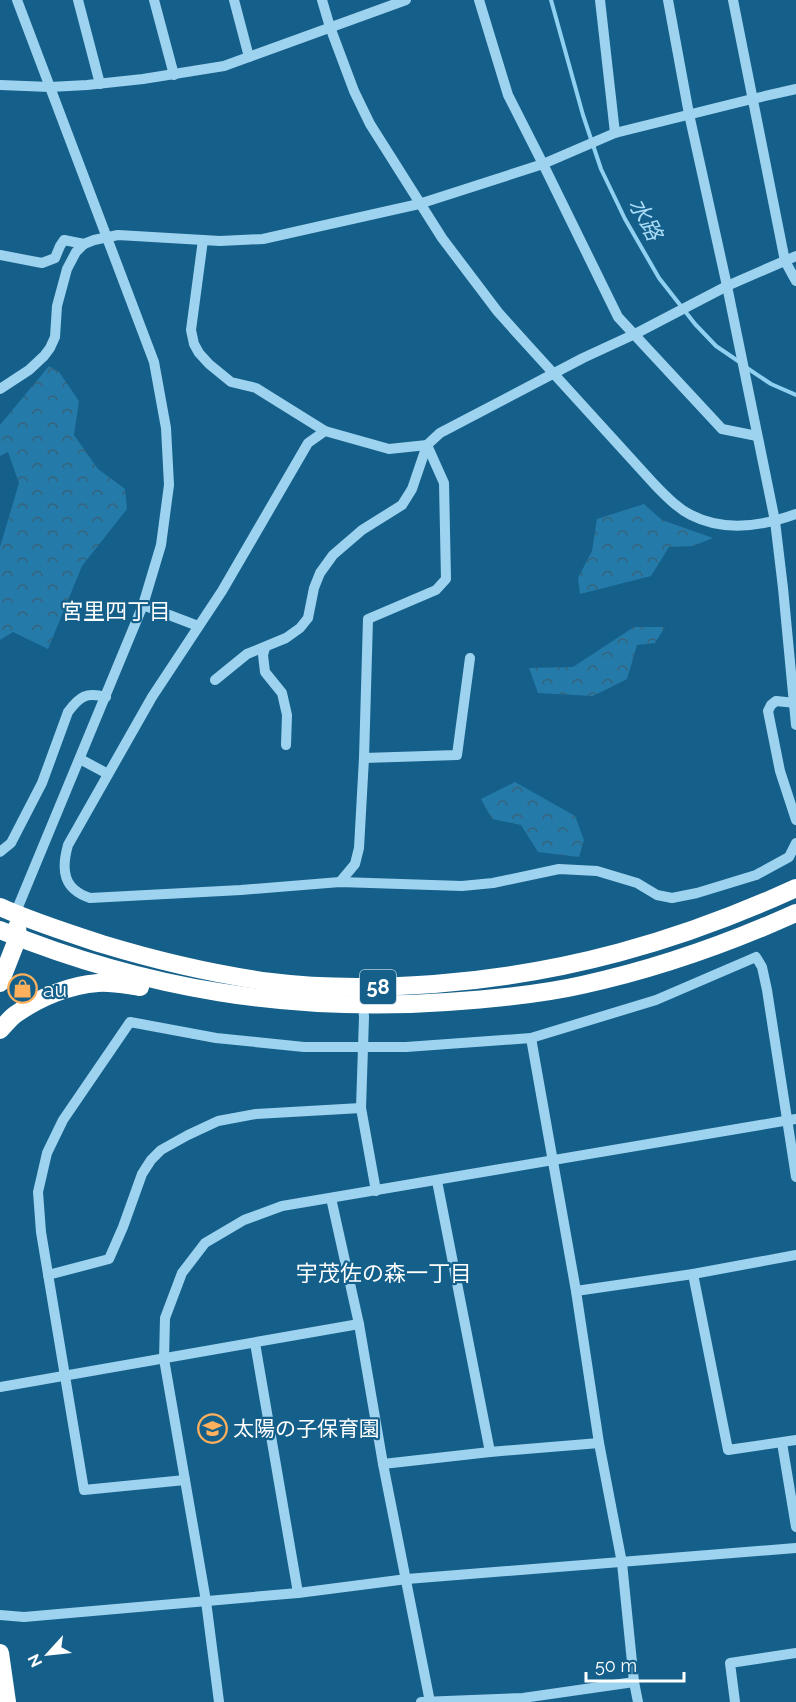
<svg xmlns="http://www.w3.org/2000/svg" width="796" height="1702" viewBox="0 0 796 1702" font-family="Raleway,'Noto Sans JP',sans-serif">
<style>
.forest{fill:url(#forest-crowns)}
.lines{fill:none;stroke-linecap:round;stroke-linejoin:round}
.stream{stroke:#90d1f2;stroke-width:4}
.minor{stroke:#9ed3ef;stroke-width:10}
.highway{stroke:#fff;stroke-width:18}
.labels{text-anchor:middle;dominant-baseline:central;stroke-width:4.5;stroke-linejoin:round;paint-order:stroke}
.shield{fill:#15608b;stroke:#b9cfdc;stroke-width:1.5}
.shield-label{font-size:20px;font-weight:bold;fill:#fff}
.poi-label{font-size:21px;fill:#fff;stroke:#15608b;text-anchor:start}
.water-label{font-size:22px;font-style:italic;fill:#aadcf7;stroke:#15608b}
.neighbourhood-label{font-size:22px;fill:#fff;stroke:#15608b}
</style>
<defs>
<pattern id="forest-crowns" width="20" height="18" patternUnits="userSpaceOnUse" patternTransform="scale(1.5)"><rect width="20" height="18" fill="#247aa8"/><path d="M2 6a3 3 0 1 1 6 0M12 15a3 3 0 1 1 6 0" fill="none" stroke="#38637a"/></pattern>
</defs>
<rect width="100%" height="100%" fill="#15608b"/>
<g class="forest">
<path d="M49,366L59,372L79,401L74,435L98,469L125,489L127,509L82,566L48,649L13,632L0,640V547L19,483L8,452L0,456V425Z"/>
<path d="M644,504L662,520L713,538L693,546L669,547L651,576L580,594L578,578L592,551L597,519Z"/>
<path d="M634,627H665L655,643L637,645L627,679L593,696L538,693L529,668L573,667Z"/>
<path d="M515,782L575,816L584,840L579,857L538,852L521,825L492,819L481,799Z"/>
</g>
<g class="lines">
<g class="stream">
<path d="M551,0L583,115L601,169L625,219L659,278L695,324L716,346L741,363"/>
<path d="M747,368L771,384L796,395"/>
</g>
<g class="minor">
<path d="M78,0L100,84"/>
<path d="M154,0L174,75"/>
<path d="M234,0L249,57"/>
<path d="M322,0L330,27L354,91L370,124L442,238L498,312L524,341L655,485C666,496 677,508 691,515C724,532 763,526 796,514"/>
<path d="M479,0L508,95L543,164L618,317L722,429L757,436"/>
<path d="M600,0L615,133"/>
<path d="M668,0L689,114L727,286L775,521L783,588L796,725"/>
<path d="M733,0L785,261L796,281"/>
<path d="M0,85L50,87L87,85L143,79L224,66L406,0"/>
<path d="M203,240L191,330L194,344L199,353L209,364L231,382L256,388L325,431"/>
<path d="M0,255L42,263L55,258L60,246L64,240L84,244"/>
<path d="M796,256L727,286L635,334L583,358L440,433L427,445L389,449L325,431L308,443L222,591L152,697L68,845C61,870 63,889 90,898L241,890L340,882L462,886L493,883L559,869L597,871L637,883L657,895L672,898L697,893L756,875L789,857L796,843"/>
<path d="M0,389L29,370L44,356L50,348L55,337L57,306L67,269L76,252L84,244L94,240L118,235L220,241L263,239L419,204L543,164L615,133L752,99L796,89"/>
<path d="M143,605L198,626"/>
<path d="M265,648L263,655L265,672L282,693L287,715L286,745"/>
<path d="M215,680L247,654L286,638L300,628L308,618L314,588L320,573L333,555L362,530L402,505L412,489L427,445"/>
<path d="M796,703L776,701L771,705L768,711L780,771L796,820"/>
<path d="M364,758L457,755L470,658"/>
<path d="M80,759L108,774"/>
<path d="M0,852L11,843L42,783L68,712C80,696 86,692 106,697"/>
<path d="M340,882L355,864L359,848L364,758L368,619L436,590L446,579L444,483L427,445"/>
<path d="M15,914L143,605L161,545L169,485L166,428L154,362L17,0"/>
<path d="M363,1004L364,1017L361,1108L376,1191"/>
<path d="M531,1038L576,1291L599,1443L622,1563L634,1682L638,1702"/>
<path d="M437,1181L490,1452"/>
<path d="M331,1198L359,1324L383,1464L430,1702"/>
<path d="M693,1274L728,1450L796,1440"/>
<path d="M48,1275L109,1259L123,1227L142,1174L151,1160L161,1150L188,1135L218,1121L256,1114L361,1108"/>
<path d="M576,1291L693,1274L796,1255"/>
<path d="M255,1343L298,1593"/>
<path d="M0,1387L359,1324"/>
<path d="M782,1443L796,1527"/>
<path d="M383,1464L490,1452L599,1443"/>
<path d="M185,1480L84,1490L41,1232L38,1192L47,1153L63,1120L130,1022L216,1038L304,1047H406L531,1038L656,1000L756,957L762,967L767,990L796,1177"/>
<path d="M0,1615L24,1617L298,1593L407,1579L796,1548"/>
<path d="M219,1702L206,1601L164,1359L165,1318L182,1273L205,1243L244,1220L282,1206L796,1119"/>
<path d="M421,1702L523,1698L634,1682"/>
<path d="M735,1702L730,1663L796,1653"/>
</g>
<g class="highway">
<path d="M0,907C33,922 68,933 102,944C158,961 213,974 271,982C325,989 379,988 434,984C563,974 678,942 796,888"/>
<path d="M0,930C145,989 291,1013 447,1002C492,999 538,995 582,985C656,969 727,944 796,913"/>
<path d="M0,983L18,937L17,927"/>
<path d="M0,1030C5,1025 10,1018 16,1014C40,997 70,985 98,983C112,982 126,985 140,987"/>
<path d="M0,1653L7,1702"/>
</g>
</g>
<defs>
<symbol id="shop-ring" viewBox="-11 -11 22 22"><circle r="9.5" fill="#15608b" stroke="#ffb05c" stroke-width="1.5"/><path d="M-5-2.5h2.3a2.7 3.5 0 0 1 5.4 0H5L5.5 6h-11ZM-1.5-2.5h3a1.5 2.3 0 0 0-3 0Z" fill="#ffb05c"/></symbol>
<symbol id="school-ring" viewBox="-11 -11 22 22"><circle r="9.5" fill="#15608b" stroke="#ffb05c" stroke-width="1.5"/><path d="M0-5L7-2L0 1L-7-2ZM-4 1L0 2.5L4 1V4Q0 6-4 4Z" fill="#ffb05c"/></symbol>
</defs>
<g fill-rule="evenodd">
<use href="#shop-ring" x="6" y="972" width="33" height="33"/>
<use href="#school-ring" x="196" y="1412" width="33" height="33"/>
</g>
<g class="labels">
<rect class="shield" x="360" y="970" width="36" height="34" rx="4.5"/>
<g class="shield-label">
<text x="378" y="987">58</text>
</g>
<g class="poi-label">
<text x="43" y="989">au</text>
<text x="233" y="1428">太陽の子保育園</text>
</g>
<g class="water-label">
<text transform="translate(646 219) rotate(62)">水路</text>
</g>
<g class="neighbourhood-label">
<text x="116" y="611">宮里四丁目</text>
<text x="384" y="1273">宇茂佐の森一丁目</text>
</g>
</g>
<g transform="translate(48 1654) rotate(243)" stroke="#15608b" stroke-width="4.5" paint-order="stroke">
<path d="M0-4.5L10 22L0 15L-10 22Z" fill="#ffffff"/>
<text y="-9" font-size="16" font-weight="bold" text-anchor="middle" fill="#ffffff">N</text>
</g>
<path d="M586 1672v9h98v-9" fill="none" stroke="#ffffff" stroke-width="3"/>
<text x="595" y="1672" font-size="18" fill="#ffffff" stroke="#15608b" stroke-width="4.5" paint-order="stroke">50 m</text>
</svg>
